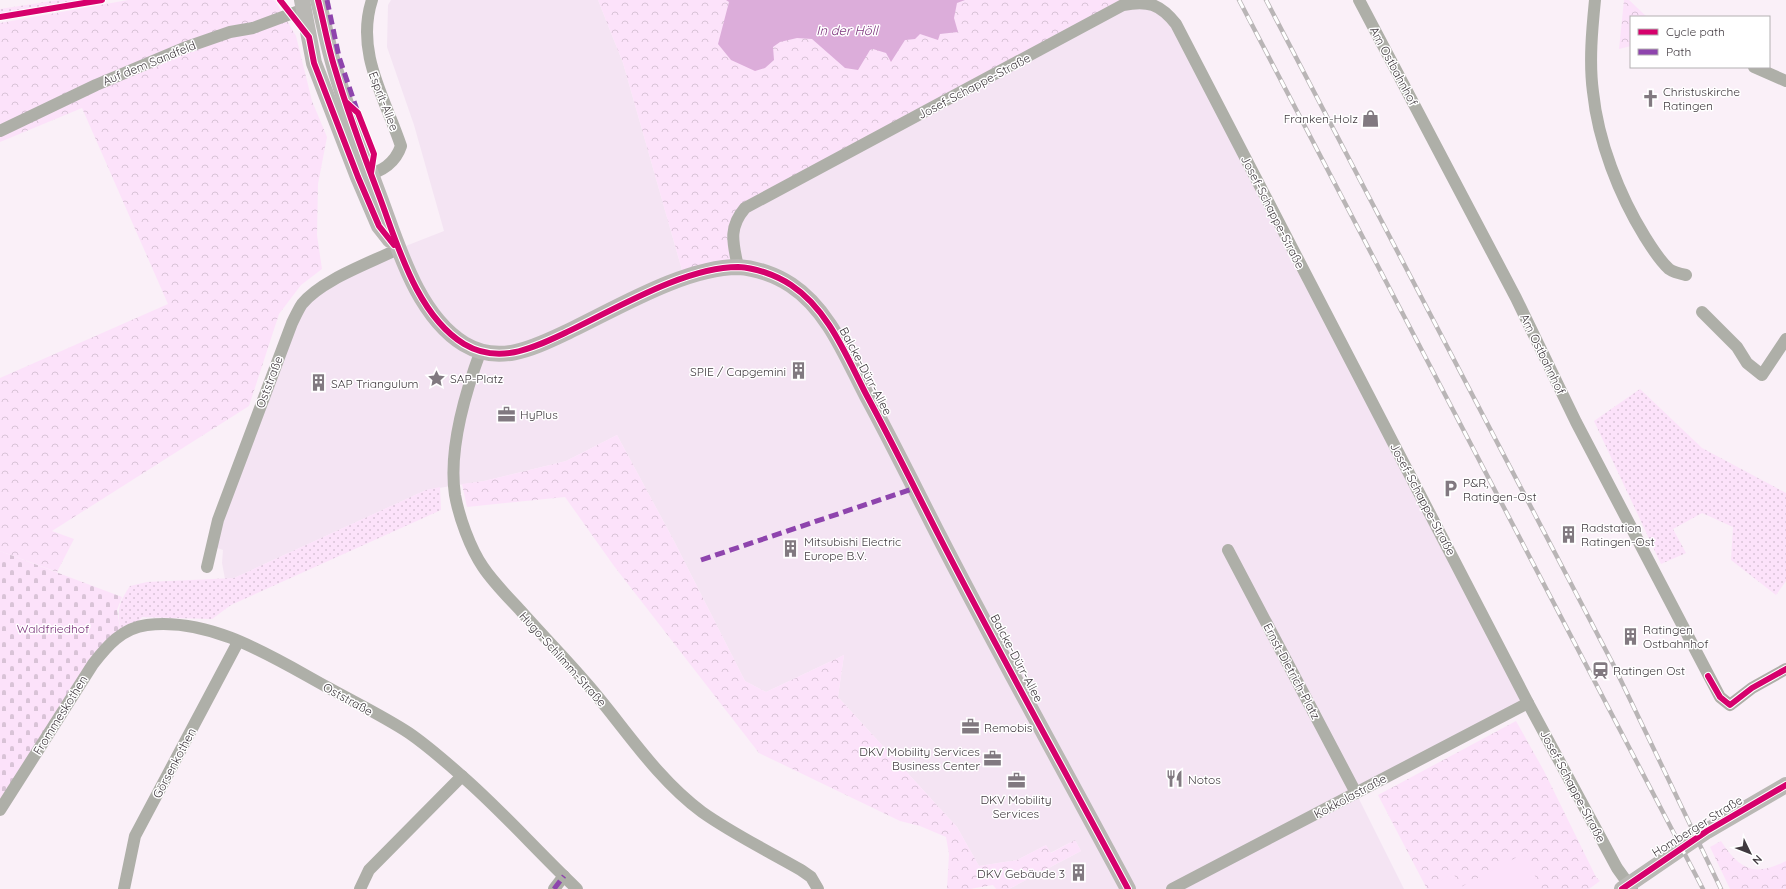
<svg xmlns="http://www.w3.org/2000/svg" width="1786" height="889" viewBox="0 0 1786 889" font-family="Quicksand,sans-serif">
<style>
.built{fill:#f4e4f3}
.grass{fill:url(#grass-dots)}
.forest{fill:url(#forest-crowns)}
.cemetery{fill:url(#cemetery-stones)}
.pitch{fill:#fce2fa}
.water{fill:#dcadda}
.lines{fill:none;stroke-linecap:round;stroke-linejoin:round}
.street{stroke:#aeafa8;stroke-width:12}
.secondary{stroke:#b9b8b4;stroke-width:16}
.rail-casing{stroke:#b9b5b6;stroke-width:4.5}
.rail{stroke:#fff;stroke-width:3;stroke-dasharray:9;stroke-linecap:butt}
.quiet{stroke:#8e44ad;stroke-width:5;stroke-dasharray:10 5;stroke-linecap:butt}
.cycleway-casing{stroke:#fff;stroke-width:8}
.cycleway{stroke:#d6006c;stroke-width:6}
.labels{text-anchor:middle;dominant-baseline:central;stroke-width:3;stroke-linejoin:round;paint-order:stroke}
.street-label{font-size:12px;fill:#40393f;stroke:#fff}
.poi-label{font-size:12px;fill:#40393f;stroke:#fff;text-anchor:start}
.park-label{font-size:12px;fill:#782f78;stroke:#fff}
.water-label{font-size:13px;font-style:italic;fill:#7c337c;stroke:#fff}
</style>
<defs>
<pattern id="grass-dots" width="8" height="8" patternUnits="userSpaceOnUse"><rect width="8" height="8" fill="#fce2fa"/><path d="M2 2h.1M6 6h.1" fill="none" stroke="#d9c3d7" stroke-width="1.8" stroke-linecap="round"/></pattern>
<pattern id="forest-crowns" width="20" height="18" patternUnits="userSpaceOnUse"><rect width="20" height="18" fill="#fce2fa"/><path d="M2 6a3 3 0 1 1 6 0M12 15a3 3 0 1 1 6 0" fill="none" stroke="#d9c3d7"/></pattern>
<pattern id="cemetery-stones" width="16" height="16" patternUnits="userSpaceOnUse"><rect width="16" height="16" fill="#fce2fa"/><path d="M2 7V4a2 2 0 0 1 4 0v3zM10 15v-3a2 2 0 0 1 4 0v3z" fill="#d9c3d7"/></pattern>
</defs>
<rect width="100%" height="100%" fill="#faf0f8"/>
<path class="built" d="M391,0H598L623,63L684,277L738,216L1123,5L1166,10L1528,703L1356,793L1404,889H1009L1081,851L1075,840L1050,853L1046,845L1017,860L979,866L957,827L838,697L844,655L766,692L745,681L674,541L617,435L566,461L484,481L426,490L234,578L225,579L222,563L223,550L212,546L302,305L398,249L444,231L414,125L387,47L388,5Z"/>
<g class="grass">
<path d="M59,0H86L0,14V9Z"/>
<path d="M1640,389L1702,448L1786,493V581L1776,595L1731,560L1733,527L1702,513L1673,529L1686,553L1661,564L1594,421Z"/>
<path d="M440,487L441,510L231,605L212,619L142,617L131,629L121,635C118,611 116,607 130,586L147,582L234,578L426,490Z"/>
</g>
<g class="forest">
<path d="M128,0H273L276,2L296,36L312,101L327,137L318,184L317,235L322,269L301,285L279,314L249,406L52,531L74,539L57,572L0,551V378L168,304L82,108L0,142V23Z"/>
<path d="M598,0H1141L738,216V267L684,277L623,63Z"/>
<path d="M1624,0H1629L1647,17H1631V46L1619,49Z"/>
<path d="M617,435L674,541L745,681L766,692L844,655L838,697L957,827L979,866L1017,860L1046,845L1051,853L1075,840L1081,851L1009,889H996L993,885L970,889H947L949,854L946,837L920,826L900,821L759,753L614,566L565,497L467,507L462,484L484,481L566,461Z"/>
<path d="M1516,721L1544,771L1596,877L1600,881L1589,889H1427L1378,795Z"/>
<path d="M1721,841C1740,870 1754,877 1786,861V889H1730L1710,847Z"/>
</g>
<path class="cemetery" d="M0,551L122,597L117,610L121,635L110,643L0,810Z"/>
<path class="pitch" d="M1523,854L1542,889H1441L1438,882L1453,873L1461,887Z"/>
<path class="water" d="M726,0H965L957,3L954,18L958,32L940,34L938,40L920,34L915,39L905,40L891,62L886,53L873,49L870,50L858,70L845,68L812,39L797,38L780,42L773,47L774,60L765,68L755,71L731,60L718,44L729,2Z"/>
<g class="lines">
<g class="street">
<path d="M1359,0L1516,298L1576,422L1720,697L1730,705L1752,688L1786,669"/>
<path d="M1595,0C1592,30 1589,62 1593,92C1598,141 1619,195 1645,237C1652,248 1659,260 1669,269C1673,272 1681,274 1686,275"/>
<path d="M1754,67L1786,81"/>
<path d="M0,131L96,85L184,48L230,32L253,28L304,9"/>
<path d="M363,176C381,172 395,164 401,146C385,98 355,52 372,0"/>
<path d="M738,267C733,243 728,228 745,208L1123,5C1148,0 1160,4 1176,24L1528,703L1617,868L1632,889"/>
<path d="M1702,312L1737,347L1747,363L1762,375L1786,339"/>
<path d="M481,350C465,393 448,449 455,495C459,517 470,548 483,567C493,582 507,596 520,610C542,635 566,659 588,685C625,728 656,778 702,812C733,834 768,851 801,870L811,877L818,889"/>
<path d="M1228,550L1356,793"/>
<path d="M207,567L218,520L292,323C295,317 298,310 302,304C321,280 370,263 398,249"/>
<path d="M0,810L93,664C107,646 122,628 147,625C212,617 274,658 327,687C354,702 383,716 409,733C428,746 446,762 463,777C503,812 538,852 577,889"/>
<path d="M124,889L135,836L238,642"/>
<path d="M360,889L369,870L462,776"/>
<path d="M554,889L564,876"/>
<path d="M1172,889L1528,703"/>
</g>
<g class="secondary">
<path d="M302,0L314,63L358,177L379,226L390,240"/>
<path d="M318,0C324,23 328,47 335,69C348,113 364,156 380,198C398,246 417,315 464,344C499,365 533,348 565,333C614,310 684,267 738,267C756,268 776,275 791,285C829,310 847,358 867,396C892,442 915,489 939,536C1000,655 1065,771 1128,889"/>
<path d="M1622,889L1707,831L1786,785"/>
</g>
<defs>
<g id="rail">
<path d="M1239,0L1703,889"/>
<path d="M1266,0L1613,664L1721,889"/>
</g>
</defs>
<use href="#rail" class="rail-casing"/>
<use href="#rail" class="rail"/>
<g class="quiet">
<path d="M327,0L339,57L357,110"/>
<path d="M701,560L915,488"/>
<path d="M554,889L564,876"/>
</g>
<defs>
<g id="cycleway">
<path d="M280,0L309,37L314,63L358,177L379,226L394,245"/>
<path d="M318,0C324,23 328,47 335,69C348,113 364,156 380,198C398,246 417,315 464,344C499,365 533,348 565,333C614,310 684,267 738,267C756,268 776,275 791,285C829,310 847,358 867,396C892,442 915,489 939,536C1000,655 1065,771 1128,889"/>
<path d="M0,17L102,0"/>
<path d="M347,103L358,113L374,154L371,173"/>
<path d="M1708,676L1720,697L1730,705L1752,688L1786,669"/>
<path d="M1622,889L1707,831L1786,785"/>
</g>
</defs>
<use href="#cycleway" class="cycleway-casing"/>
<use href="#cycleway" class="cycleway"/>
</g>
<defs>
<symbol id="church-bare" viewBox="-9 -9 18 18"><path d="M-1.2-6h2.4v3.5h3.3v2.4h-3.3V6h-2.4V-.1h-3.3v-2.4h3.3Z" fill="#817980" stroke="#fff" stroke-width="2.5" paint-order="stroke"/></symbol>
<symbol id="shop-bare" viewBox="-9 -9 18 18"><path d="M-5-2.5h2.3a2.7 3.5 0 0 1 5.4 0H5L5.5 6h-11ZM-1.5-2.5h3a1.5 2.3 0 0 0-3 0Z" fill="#817980" stroke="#fff" stroke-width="2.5" paint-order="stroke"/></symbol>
<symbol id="building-bare" viewBox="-9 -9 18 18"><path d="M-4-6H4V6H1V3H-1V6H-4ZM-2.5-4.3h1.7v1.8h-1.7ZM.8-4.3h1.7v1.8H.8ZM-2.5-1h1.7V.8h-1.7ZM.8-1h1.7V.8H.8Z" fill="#817980" stroke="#fff" stroke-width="2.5" paint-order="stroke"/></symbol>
<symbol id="sight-bare" viewBox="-9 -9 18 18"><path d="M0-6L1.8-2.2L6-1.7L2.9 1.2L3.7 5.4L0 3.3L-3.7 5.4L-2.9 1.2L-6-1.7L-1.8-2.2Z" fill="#817980" stroke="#fff" stroke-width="2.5" paint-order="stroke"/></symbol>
<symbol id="office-bare" viewBox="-9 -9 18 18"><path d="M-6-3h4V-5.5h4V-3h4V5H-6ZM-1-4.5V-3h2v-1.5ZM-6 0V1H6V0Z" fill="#817980" stroke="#fff" stroke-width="2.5" paint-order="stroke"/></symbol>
<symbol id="parking-bare" viewBox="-9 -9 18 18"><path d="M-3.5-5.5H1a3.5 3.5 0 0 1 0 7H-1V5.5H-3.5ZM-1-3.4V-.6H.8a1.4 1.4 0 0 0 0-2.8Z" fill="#817980" stroke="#fff" stroke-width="2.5" paint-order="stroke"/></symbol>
<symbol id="station-bare" viewBox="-9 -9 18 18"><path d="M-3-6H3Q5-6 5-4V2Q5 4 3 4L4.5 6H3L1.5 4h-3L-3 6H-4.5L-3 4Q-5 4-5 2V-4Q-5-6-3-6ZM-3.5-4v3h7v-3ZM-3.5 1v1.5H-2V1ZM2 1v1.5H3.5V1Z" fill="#817980" stroke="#fff" stroke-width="2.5" paint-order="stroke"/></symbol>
<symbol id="restaurant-bare" viewBox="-9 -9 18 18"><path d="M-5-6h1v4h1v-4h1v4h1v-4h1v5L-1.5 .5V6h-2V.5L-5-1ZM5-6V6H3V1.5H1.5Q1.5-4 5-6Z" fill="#817980" stroke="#fff" stroke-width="2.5" paint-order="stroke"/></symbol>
</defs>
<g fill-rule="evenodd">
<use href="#church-bare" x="1638" y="86" width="25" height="25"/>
<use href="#shop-bare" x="1358" y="106" width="25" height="25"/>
<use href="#building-bare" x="786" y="358" width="25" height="25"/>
<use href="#sight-bare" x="424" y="366" width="25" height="25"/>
<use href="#building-bare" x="306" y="370" width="25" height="25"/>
<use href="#office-bare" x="494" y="402" width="25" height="25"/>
<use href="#parking-bare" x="1438" y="476" width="25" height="25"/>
<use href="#building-bare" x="1556" y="522" width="25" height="25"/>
<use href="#building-bare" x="778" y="536" width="25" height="25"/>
<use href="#building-bare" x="1618" y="624" width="25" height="25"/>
<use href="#station-bare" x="1588" y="658" width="25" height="25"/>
<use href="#office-bare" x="958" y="714" width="25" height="25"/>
<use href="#office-bare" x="980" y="746" width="25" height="25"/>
<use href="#restaurant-bare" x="1162" y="766" width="25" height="25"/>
<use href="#office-bare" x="1004" y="768" width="25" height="25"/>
<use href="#building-bare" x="1066" y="860" width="25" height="25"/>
</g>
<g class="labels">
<g class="street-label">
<text transform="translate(149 63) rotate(-22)">Auf dem Sandfeld</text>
<text transform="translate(1394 66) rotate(62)">Am Ostbahnhof</text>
<text transform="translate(974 86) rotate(-28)">Josef-Schappe-Straße</text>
<text transform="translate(384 101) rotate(69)">Esprit-Allee</text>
<text transform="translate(1273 212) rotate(63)">Josef-Schappe-Straße</text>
<text transform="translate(1543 354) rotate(64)">Am Ostbahnhof</text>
<text transform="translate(866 371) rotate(62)">Balcke-Dürr-Allee</text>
<text transform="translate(269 382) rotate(-69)">Oststraße</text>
<text transform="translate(1423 499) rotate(62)">Josef-Schappe-Straße</text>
<text transform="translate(1017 658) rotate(62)">Balcke-Dürr-Allee</text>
<text transform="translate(563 659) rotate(48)">Hugo-Schlimm-Straße</text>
<text transform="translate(1292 671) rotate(62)">Ernst-Dietrich-Platz</text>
<text transform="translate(348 699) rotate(29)">Oststraße</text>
<text transform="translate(60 715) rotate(-58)">Frommeskothen</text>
<text transform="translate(174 763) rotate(-62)">Görsenkothen</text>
<text transform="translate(1573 786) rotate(62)">Josef-Schappe-Straße</text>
<text transform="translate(1350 796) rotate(-28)">Kokkolastraße</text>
<text transform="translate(1697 826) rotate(-32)">Homberger Straße</text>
</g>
<g class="poi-label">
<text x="1663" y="91">Christuskirche<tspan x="1663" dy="14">Ratingen</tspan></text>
<text x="1358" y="118" text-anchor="end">Franken-Holz</text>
<text x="786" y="371" text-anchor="end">SPIE / Capgemini</text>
<text x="450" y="378">SAP-Platz</text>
<text x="331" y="383">SAP Triangulum</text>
<text x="520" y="414">HyPlus</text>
<text x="1463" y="482">P&amp;R,<tspan x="1463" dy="14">Ratingen-Ost</tspan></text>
<text x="1581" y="527">Radstation<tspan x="1581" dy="14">Ratingen-Ost</tspan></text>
<text x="804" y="541">Mitsubishi Electric<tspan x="804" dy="14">Europe B.V.</tspan></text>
<text x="1643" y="629">Ratingen<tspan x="1643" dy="14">Ostbahnhof</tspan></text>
<text x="1613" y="670">Ratingen Ost</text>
<text x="984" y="727">Remobis</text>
<text x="980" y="751" text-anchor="end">DKV Mobility Services<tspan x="980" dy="14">Business Center</tspan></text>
<text x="1188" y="779">Notos</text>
<text x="1016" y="799" text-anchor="middle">DKV Mobility<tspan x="1016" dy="14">Services</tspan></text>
<text x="1065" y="873" text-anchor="end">DKV Gebäude 3</text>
</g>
<g class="park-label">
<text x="53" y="628">Waldfriedhof</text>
</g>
<g class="water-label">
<text x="847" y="30">In der Höll</text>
</g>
</g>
<rect x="1630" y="16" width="140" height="52" fill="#ffffff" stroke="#b3b0b2"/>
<rect x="1638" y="29" width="20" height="6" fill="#d6006c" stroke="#b3b0b2"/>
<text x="1666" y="36" font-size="12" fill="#40393f">Cycle path</text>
<rect x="1638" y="49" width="20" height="6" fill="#8e44ad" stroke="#b3b0b2"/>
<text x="1666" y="56" font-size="12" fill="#40393f">Path</text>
<g transform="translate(1750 853) rotate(133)" stroke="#ffffff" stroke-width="3" paint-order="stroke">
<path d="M0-3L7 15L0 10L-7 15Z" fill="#40393f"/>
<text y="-6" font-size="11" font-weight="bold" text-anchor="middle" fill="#40393f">N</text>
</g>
</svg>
